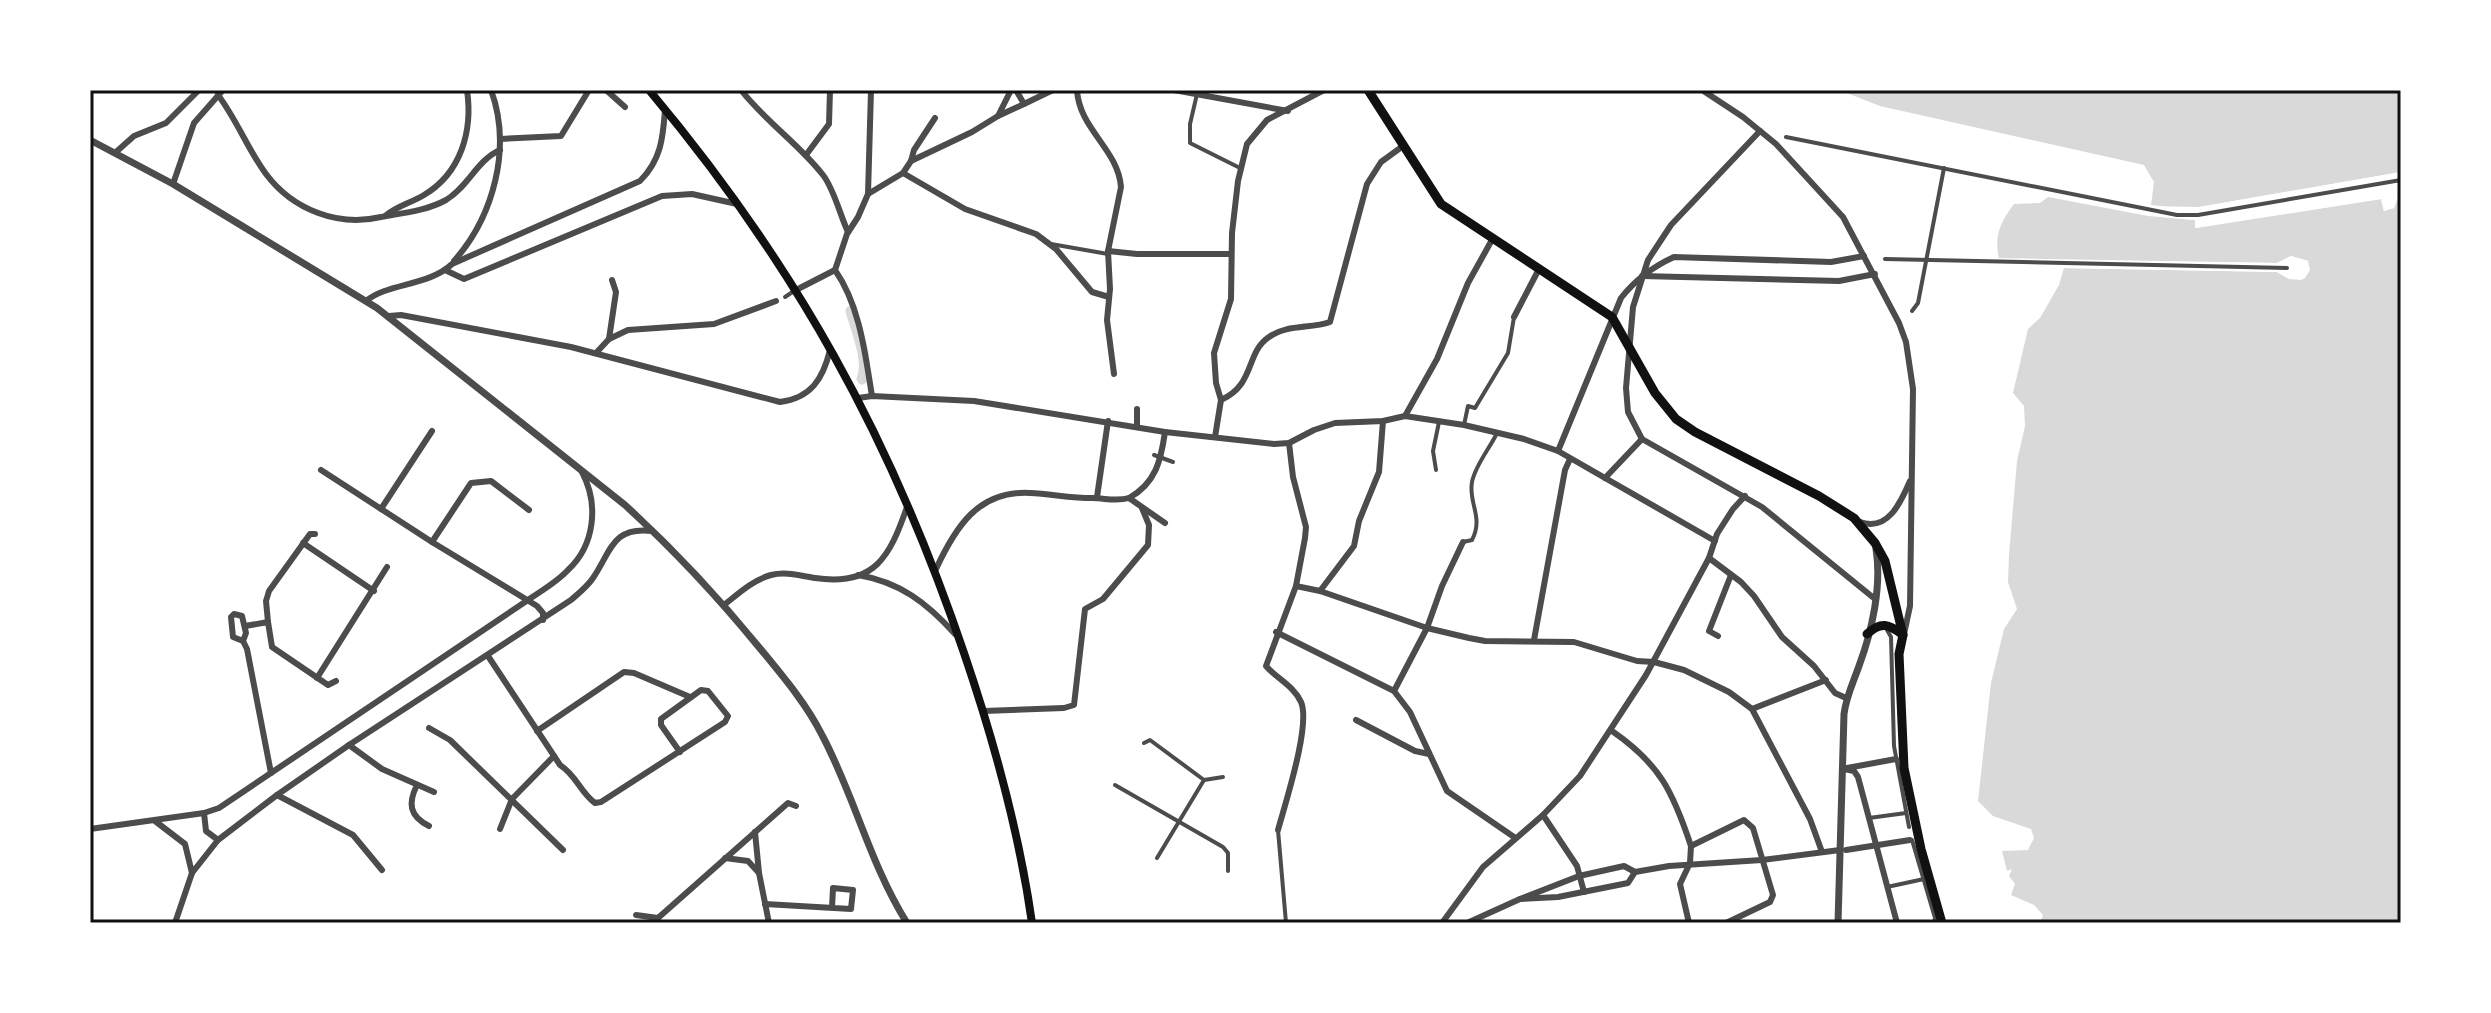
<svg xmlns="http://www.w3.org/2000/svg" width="2491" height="1013" viewBox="0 0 2491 1013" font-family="'Fira Sans',sans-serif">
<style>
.water{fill:#d9d9d9}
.pier{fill:#fff}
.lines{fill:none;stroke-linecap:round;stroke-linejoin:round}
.canal{stroke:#d9d9d9;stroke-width:11}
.pedestrian{stroke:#4c4c4c;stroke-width:4}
.minor{stroke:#4c4c4c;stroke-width:6}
.tertiary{stroke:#4c4c4c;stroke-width:7}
.secondary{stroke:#111;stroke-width:8}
.primary{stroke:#111;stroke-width:9}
.neatline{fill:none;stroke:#111;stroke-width:3}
</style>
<rect width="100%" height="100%" fill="#fff"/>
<g class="water">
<path d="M1839,90H2401V172L2199,207L2176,208L2151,205L2154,182L2144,165L1880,106Z"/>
<path d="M2401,195V923H2040L2043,915L2034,905L2011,895L2015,884L2009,876L2012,869L2007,871L2002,851L2028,850L2034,838L2031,829L1993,816L1978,801L1991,683L2004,629L2017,609L2008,582L2009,555L2017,461L2025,426L2024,406L2013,393L2028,329L2040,318L2059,285L2064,268L2277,272L2289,279L2305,278L2308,261L2291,256L2277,263L1999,259C1994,235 2000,223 2014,204L2040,203L2048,197L2148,216L2195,220L2196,228L2381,199L2384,211L2394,208L2398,196Z"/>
</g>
<g class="pier">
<path d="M2401,172V177L2384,180L2200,211L2175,212L2150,209L2147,206L2199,207Z"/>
<path d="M2401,191L2394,208L2384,211L2381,199L2195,228V220L2162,217L2043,195L2048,193L2149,212L2198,217L2199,224L2381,195L2385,197L2387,206L2391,205L2395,193Z"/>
<path d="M2291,256L2308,261L2310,270L2305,278L2301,280L2289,279L2277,272L2060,268L2061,265L1996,262L1994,258L2277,263Z"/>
</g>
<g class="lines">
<path class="canal" d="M851,311C856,329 870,362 862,379"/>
<g class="pedestrian">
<path d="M1197,94L1190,124V143L1240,168"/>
<path d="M1786,137L2177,215H2198L2401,180"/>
<path d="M1051,244L1108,254"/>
<path d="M1885,259L2287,268"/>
<path d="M785,297L794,291"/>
<path d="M1912,311L1918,303L1944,168"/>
<path d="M1464,425L1468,406L1475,408L1508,353L1514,317"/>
<path d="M1154,455L1173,462"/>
<path d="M1436,470L1433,451L1439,422"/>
<path d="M1463,542L1472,540C1484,517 1468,503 1472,482C1475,466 1489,449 1496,435"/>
<path d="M1886,628L1891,637L1894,746L1909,827"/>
<path d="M1144,743L1150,740L1204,780L1157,858"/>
<path d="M1204,780L1223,777"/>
<path d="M1115,785L1223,847L1228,853V871"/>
<path d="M1869,818L1906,813"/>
<path d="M1278,830L1286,923"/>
<path d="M1910,840H1912L1935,918L1934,923"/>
<path d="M1887,887L1924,879"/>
</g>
<g class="minor">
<path d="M606,90L625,107"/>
<path d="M741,90C766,122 799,144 823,175C834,189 840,215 848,232"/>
<path d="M1077,90C1079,129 1118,149 1121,187L1108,251L1110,289L1107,320L1114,374"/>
<path d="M1174,90L1288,111"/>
<path d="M1702,90L1743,117L1776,144L1843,217L1899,323L1906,342L1913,389L1910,606L1904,634"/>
<path d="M218,95C237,120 248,150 266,174C293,210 338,227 381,217C403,213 426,211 446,200C468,187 477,160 500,150"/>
<path d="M1024,104L1053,90"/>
<path d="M998,116L1024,104L1016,90"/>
<path d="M1760,131L1671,225L1648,260L1633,307L1626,388L1628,412L1642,439L1762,507L1875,599"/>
<path d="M500,139L561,136L589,90"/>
<path d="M116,152L134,136L166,123L199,90"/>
<path d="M806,155L829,124L830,90"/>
<path d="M911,161L914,150L935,118"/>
<path d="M903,173L965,209L1036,234L1056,249L1092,292L1109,297"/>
<path d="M173,184L194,123L223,90"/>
<path d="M868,194L871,90"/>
<path d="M385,216C397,206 411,203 424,195C461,173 473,131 467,90"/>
<path d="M1108,251L1137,254H1231"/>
<path d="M454,261C494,216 512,147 491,90"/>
<path d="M445,270L464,279L662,196L692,194L737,204"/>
<path d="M1642,276L1839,281L1875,274"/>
<path d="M796,290L835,270"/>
<path d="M366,301C387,283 429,286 452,264L640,181C661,160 663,138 665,110"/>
<path d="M389,316L401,315L571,347L780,402C811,398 823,379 830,350"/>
<path d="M1514,317L1539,269"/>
<path d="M609,339L628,330L714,324L776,301"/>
<path d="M596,353L609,339L616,292L612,280"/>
<path d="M872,396C865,353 860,306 835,270L847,234L858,217L868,194L903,173L911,161L972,132L998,116L1011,90"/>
<path d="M858,398L872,396L974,401L1165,432L1274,444L1289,443L1314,430L1335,423L1383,421L1405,416L1464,425L1524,439L1558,451L1715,541"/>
<path d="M1221,400L1216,383L1214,353L1231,299L1232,233L1238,181L1247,144L1267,120L1324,90"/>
<path d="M1221,400C1256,384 1245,353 1269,337C1287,324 1310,329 1330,322L1367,184L1381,162L1403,146"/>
<path d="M1405,416L1437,359L1468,283L1493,238"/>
<path d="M1137,427V409"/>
<path d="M1215,437L1221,400"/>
<path d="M1558,451L1621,298C1636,279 1652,267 1674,257L1831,262L1864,256"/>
<path d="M321,470L432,542L537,606L543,613V620"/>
<path d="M1605,478L1642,439"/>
<path d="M1097,497L1108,421"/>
<path d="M1129,498C1156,483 1161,460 1165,432"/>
<path d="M381,509L432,431"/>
<path d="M1860,522C1888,532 1901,502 1910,481"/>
<path d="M432,542L471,483L491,481L529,510"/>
<path d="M303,543L374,591"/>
<path d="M1709,558L1741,582L1754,596L1782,637L1814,666L1835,693L1846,698"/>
<path d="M936,569C955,528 978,490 1030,493C1051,494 1071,498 1092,498C1105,498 1116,502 1129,498L1165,523"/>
<path d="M858,575C900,582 927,603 955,634"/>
<path d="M1296,586L1320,591L1427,628L1469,638L1485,641L1574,642L1637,661L1654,662L1684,670L1729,692L1752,709L1810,819L1822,852"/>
<path d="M1320,591L1354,546L1359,521L1379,472L1383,421"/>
<path d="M724,605C739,593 753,580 771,575C786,571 801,576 815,578C875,587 890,556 907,507"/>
<path d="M234,614L242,616L246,633L243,641L233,637L231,617Z"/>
<path d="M268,622L266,601L269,591L310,534H315"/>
<path d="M245,626L268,622L272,647L328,685L336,681"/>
<path d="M1276,632L1394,691L1410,712L1447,791L1514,837"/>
<path d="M1718,636L1709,631L1731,575"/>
<path d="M1534,640L1565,470L1570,459"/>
<path d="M243,641L247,649L271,773"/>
<path d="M488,656L560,765C577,776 580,792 595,803L601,802L725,722L728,716L708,691L701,690L661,719V725L680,752"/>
<path d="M317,678L387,567"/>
<path d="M1394,691L1427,628L1442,586L1463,542"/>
<path d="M1752,709L1826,680"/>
<path d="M984,711L1064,708L1074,705L1085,609L1103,599L1148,545L1149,525L1142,508"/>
<path d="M1356,720L1415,751L1429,754"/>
<path d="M429,728L450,740L563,850"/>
<path d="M537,731L624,672L634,673L690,697"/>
<path d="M1612,731C1660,764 1673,792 1691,846"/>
<path d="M349,745L382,769L434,792"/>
<path d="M1847,768L1896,759"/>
<path d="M1844,769L1854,771L1858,777L1897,923"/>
<path d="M417,785C408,803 409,816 429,826"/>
<path d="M277,795L353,835L382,870"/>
<path d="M204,813L206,831L218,840"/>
<path d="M1543,815L1577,866L1584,892"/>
<path d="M155,821L185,844L192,873"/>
<path d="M90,829L204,813L219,808L528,600C541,591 557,582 568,570C595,545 599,504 582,472"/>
<path d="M500,829L512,799L554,756"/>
<path d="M1278,830C1285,804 1311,725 1301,702C1294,686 1276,678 1266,666L1296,586L1305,538L1306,527L1293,477L1289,443"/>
<path d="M755,832L759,873L769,923"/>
<path d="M1846,850L1910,840"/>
<path d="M725,858L748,861L759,873"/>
<path d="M1624,866L1635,872L1628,883L1558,897L1520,899L1579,876Z"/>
<path d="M1635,872L1669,866L1762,860L1840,850"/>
<path d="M765,904L851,909L853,890L833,888L832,908"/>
<path d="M636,915L658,918L788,803L796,806"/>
<path d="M175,923L192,873L218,840L277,795L349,745L571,600C579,593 587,587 593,578C611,552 612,526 652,531"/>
<path d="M1442,923L1483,867L1543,815L1580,776L1646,675L1709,558L1717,534L1733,509L1745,496"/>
<path d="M1467,923L1520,899"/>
<path d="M1689,923L1680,884L1690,863L1691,846L1744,820L1753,828L1773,895L1770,902L1726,923"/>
</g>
<g class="tertiary">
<path d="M90,140L173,184L377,308L625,505C673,549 717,596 758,646C781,674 806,703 822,735C855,797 869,862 907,923"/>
<path d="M1838,923L1844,714C1846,697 1853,683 1859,666C1872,631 1882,586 1876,549"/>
</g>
<path class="secondary" d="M649,90C795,264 891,437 964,653C994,741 1019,831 1032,923"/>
<g class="primary">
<path d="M1368,90L1441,204L1612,317L1655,393L1676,419L1695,432L1819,496L1854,518L1875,543L1885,561L1903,635L1899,654L1904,768L1921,849L1942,923"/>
<path d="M1867,634C1881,621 1889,624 1903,635"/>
</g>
</g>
<rect width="2491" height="1013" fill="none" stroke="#ffffff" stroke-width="184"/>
<rect x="92" y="92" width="2307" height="829" class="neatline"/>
</svg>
